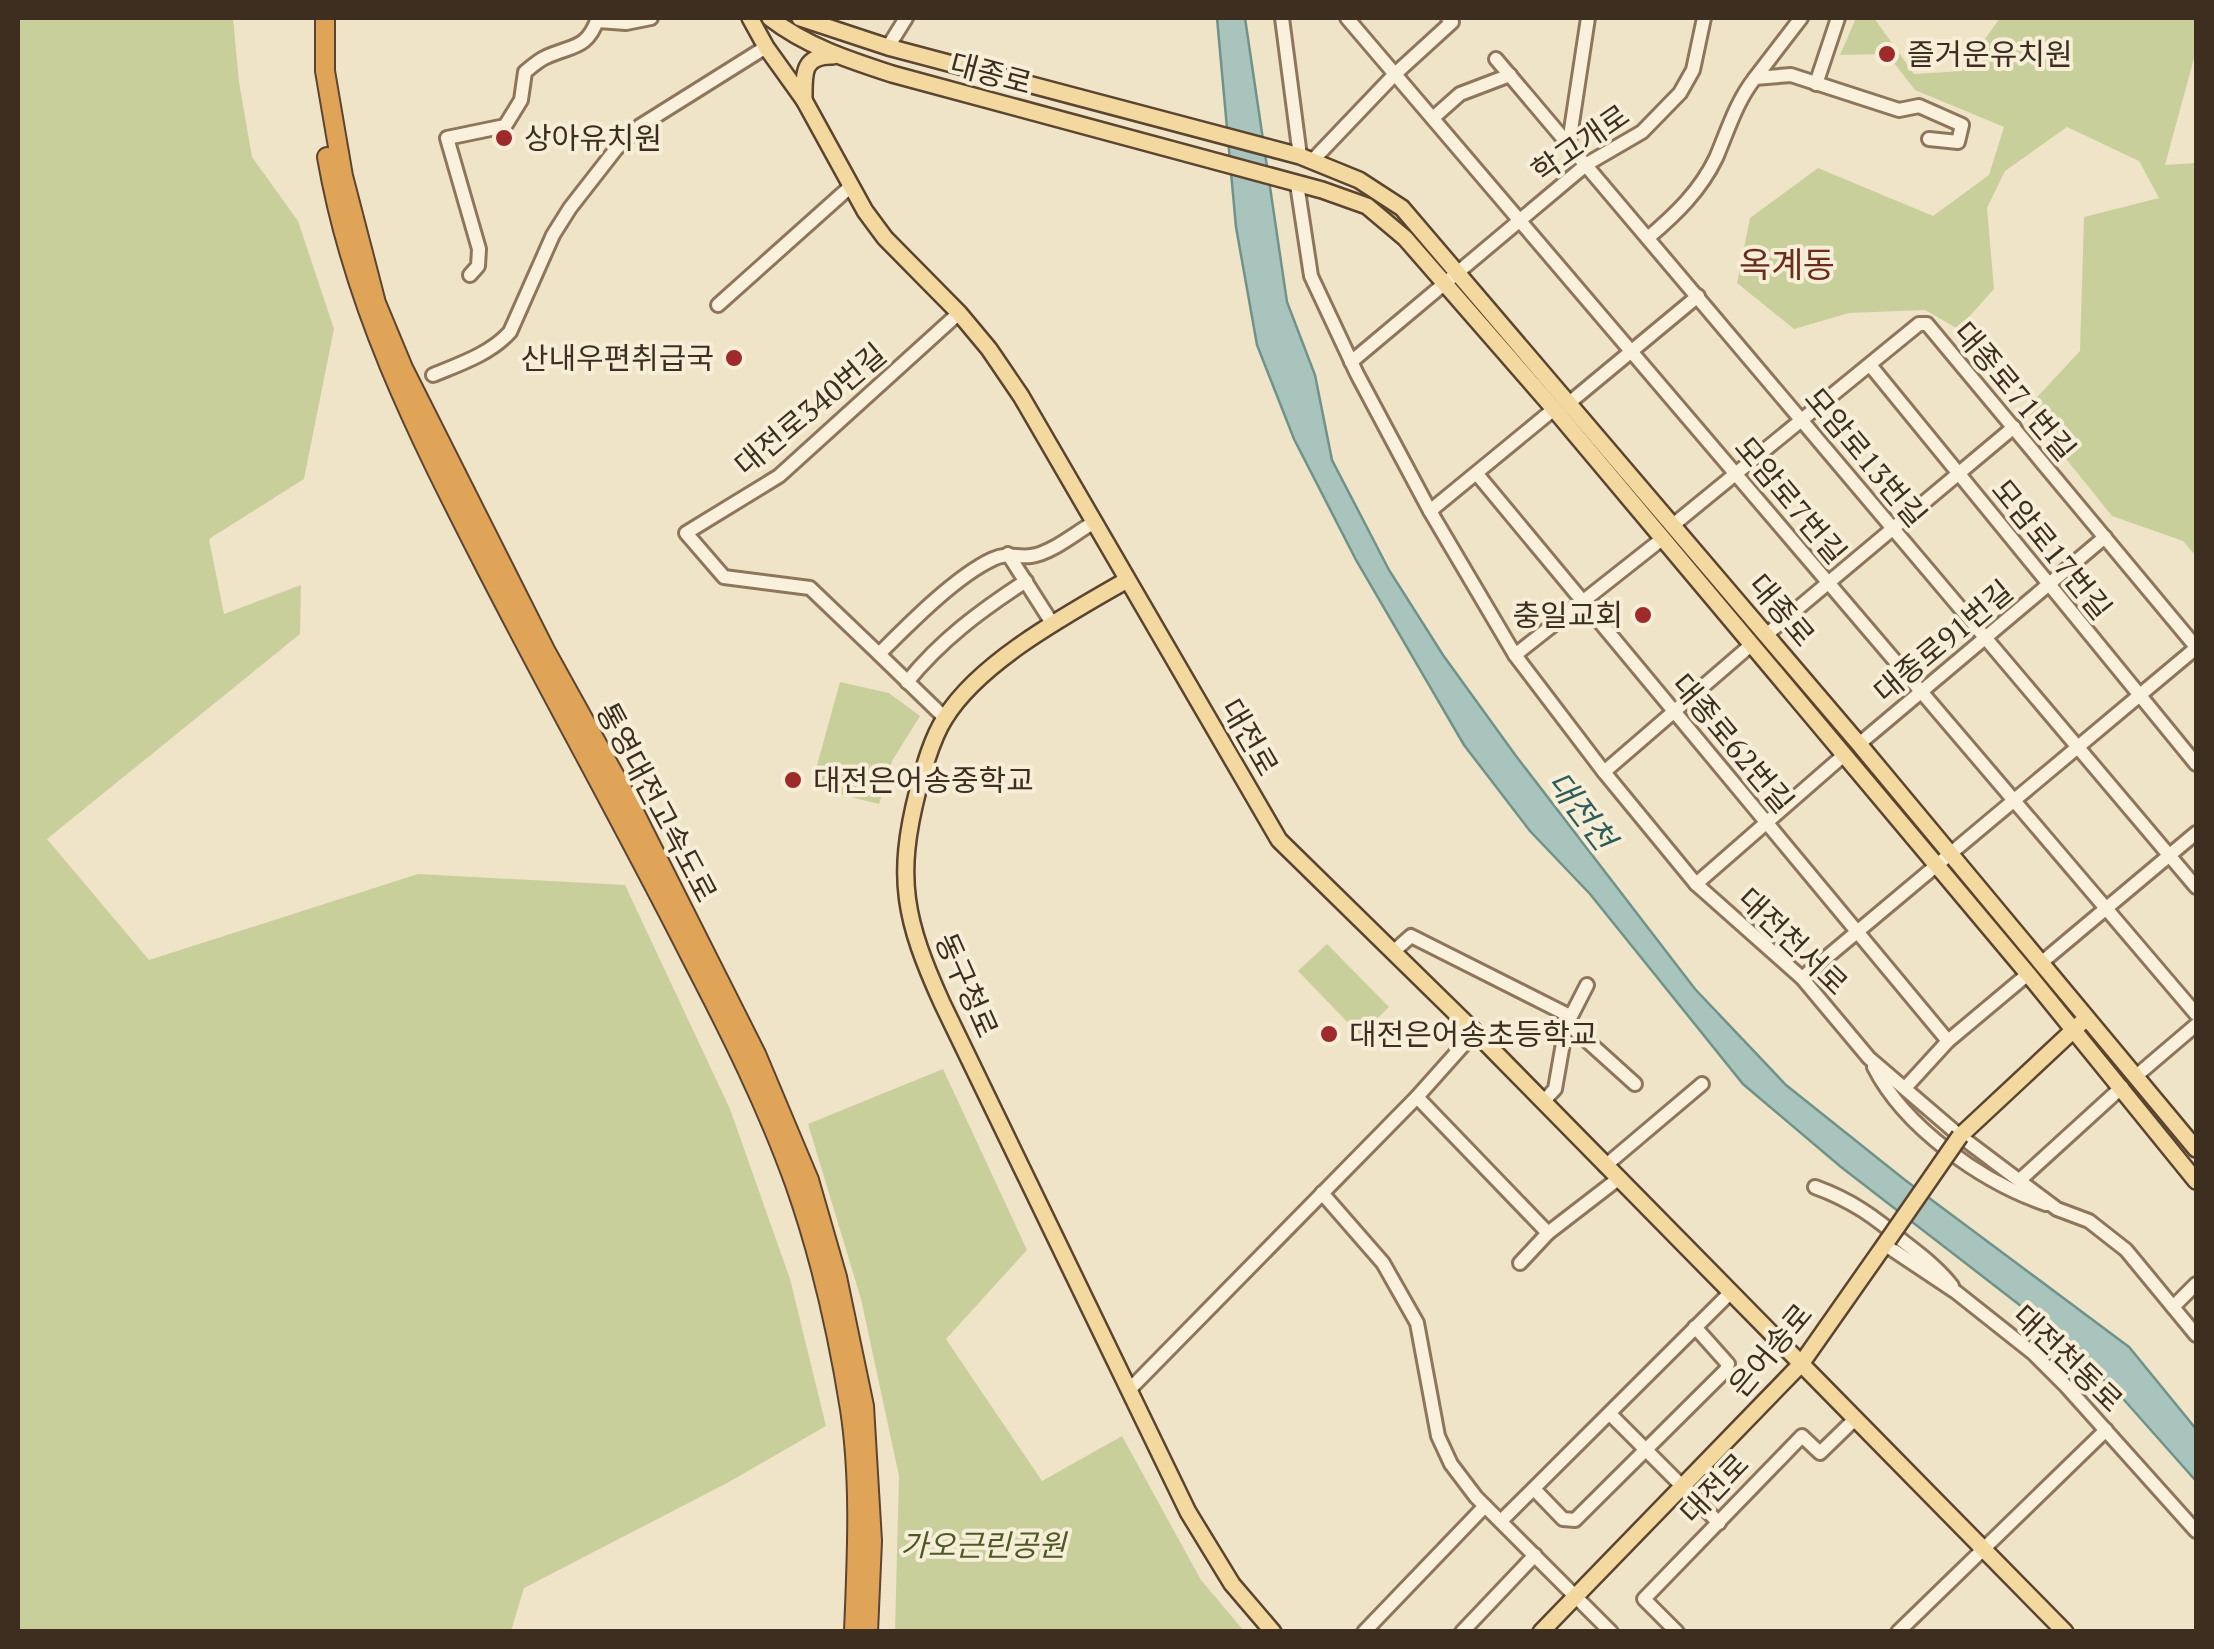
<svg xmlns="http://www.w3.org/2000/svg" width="2214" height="1649" viewBox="0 0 2214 1649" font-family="'PT Serif','Noto Sans KR',serif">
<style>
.green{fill:#c9cf9b}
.water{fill:#a9c4bc;stroke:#6f938a;stroke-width:2.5}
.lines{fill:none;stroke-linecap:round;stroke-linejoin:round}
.minor-casing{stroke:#8d765c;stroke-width:18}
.major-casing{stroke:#5b4430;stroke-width:20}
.highway-casing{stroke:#5b4430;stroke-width:22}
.minor{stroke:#faf1dc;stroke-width:12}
.major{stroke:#f3d9a0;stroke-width:15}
.highway{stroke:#e0a458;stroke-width:18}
.major-bridge-casing{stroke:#5b4430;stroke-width:20;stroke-linecap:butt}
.major-bridge{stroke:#f3d9a0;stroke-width:15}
.poi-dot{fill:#9e2a2b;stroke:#f7eed8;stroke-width:4}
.labels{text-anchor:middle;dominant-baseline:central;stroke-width:8;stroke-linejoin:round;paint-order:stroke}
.poi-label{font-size:30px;fill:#3d2e20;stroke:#f7eed8;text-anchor:start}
.street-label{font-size:30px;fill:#3d2e20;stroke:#f7eed8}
.park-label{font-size:30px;font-style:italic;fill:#4d5a26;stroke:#f7eed8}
.water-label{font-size:32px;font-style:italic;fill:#2f5d5a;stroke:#f7eed8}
.quarter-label{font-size:35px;fill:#6b2e1e;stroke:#f7eed8}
</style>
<rect width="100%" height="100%" fill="#f0e4c8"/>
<g class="green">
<path d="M18,18H233L239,82L252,157L298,221L334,329L304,479L209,539L224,614L301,585L300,634L47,839L149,960L418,874L625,885L730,1109L790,1279L826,1426L729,1482L524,1588L511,1631H18Z"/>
<path d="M1856,18H1874L1914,74L1962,71L2000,18H2196V51L2165,165L2196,163V556L2183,541L2112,516L2026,409L2080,351L2084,217L2159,198L2139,161L2067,127L2005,171L1987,208L1994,289L1958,329L1925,310L1849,313L1794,329L1737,283L1750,218L1818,168L1933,216L1989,175L2004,127L1915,90L1887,54L1840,55Z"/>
<path d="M840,682L889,693L920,716L892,761L879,804L811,787Z"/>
<path d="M1327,944L1389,1007L1360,1035L1298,971Z"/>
<path d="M943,1069L1027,1250L946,1339L1042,1481L1122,1436L1201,1580L1244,1631H895L899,1476L861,1299L808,1124Z"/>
</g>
<path class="water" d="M1217,18H1245L1287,302L1315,375L1332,460L1389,570L1443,655L1516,756L1695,989L1786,1085L1905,1180L2129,1347L2196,1429V1481L2118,1393L2043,1323L1841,1167L1743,1084L1590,894L1530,831L1464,745L1356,560L1294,439L1257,345L1236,227Z"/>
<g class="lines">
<defs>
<g id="minor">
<path d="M1282,18L1300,156"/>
<path d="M1347,18L2196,1014"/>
<path d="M598,21L626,23L651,18"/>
<path d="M888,47L906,18"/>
<path d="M1496,59L2196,887"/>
<path d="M1755,78L1801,18"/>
<path d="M1816,84L1838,18"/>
<path d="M1433,118L1460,94L1510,75"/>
<path d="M1569,143L1588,18"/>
<path d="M1312,161L1395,74L1452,22L1448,18"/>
<path d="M1297,184L1311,276L1357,374L1430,511L1515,655L1604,772L1696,884L1802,978L1869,1058L1960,1136L2057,1209L2089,1221L2126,1250L2196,1335"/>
<path d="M1649,237C1676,214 1700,191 1716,158C1728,130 1736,102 1755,78L1791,75L1899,110L1919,106L1962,125L1958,142L1929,139"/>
<path d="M470,275L478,266L479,249L447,138L505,126L521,100L525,72C531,67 539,60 546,57C572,45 587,50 598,18"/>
<path d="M718,305L850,187"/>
<path d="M1351,362L1587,164L1642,132L1680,93L1693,70L1704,18"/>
<path d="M1870,365L2196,764"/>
<path d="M433,375C460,364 490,354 510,332L553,235L570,208L616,149L640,126L766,47"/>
<path d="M1569,403L1698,296"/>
<path d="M1477,474L1948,1041"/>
<path d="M1430,511L1554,409"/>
<path d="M1673,525L1919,324H1927L2196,647"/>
<path d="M1008,554L1052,623"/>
<path d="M1766,635L2014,427"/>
<path d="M879,654L810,588L724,577L686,533L779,476L959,313"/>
<path d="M1515,655L1662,539"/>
<path d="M907,682C941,640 980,611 1026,581"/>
<path d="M945,718L879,654C908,625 956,576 993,559C1007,552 1017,558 1031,556C1052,553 1075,533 1093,523"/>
<path d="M1859,744L2105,537"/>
<path d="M1604,772L1751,645"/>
<path d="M1696,884L1844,755"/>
<path d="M1393,952L1411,936L1570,1016"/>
<path d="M2041,963L2196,833"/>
<path d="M1802,978L2196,648"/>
<path d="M1566,1026L1574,1029L1635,1084"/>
<path d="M1874,1067C1905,1128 1982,1182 2046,1204"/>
<path d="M2135,1077L2196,1025"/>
<path d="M1905,1088L1948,1041L2028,974"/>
<path d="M1417,1097L1548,1233"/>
<path d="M1543,1102L1555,1089L1566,1026L1587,985"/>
<path d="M1605,1166L1702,1084"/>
<path d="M2021,1179L2122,1087"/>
<path d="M1815,1187C1851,1200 1875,1217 1904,1242C1922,1256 1938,1268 1952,1286"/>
<path d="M1322,1193L1383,1263L1417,1323L1438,1436L1451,1464L1476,1497L1611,1632"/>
<path d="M1884,1244L1956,1292L2033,1353L2066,1386L2196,1531"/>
<path d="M1520,1263L1548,1233L1618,1179"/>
<path d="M2173,1307L2196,1284"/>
<path d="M1130,1389L1417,1097L1475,1032"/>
<path d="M1610,1414L1719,1523"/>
<path d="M1534,1489L1563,1519L1575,1520L1726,1370L1728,1364L1695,1327"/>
<path d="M1501,1521L1731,1292"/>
<path d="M1364,1632L1485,1506"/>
<path d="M1462,1632L1535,1555"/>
<path d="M1677,1632L1644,1599L1802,1436L1820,1453L1855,1419"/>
<path d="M1898,1632L2106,1430"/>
</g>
<g id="major">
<path d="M750,18L766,47L804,100L865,211L885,238L959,313L989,349L1021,396L1279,840L1475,1032L2065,1632"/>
<path d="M770,18C806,46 849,60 892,74L1322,190L1367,206L1405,238L1554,409L2028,974L2196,1181"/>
<path d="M800,18L888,47L1300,156L1359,180L1402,208L1859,744L2196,1149"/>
<path d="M804,100C804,74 802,55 833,56"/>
<path d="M1127,580C1070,613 980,661 945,718C932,738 924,767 918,790C895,879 905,921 942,1003L1188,1512L1232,1584L1273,1632"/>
<path d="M1960,1136L2081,1023"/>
<path d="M1541,1632L1801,1364L1888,1240"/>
</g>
<g id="highway">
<path d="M325,18V71L343,176L376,303L403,368L545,650L626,796L756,1054L809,1180L837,1277L864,1406L872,1541L868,1632"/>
<path d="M327,157C353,306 416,431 484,564C552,697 625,826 692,959C730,1032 767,1106 795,1184C820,1255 838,1334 850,1409C861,1481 857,1558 854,1632"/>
</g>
</defs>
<use href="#minor" class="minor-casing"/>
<use href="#major" class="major-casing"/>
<use href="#highway" class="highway-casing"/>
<use href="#minor" class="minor"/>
<use href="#major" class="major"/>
<use href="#highway" class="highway"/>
<defs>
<path id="major-bridge" d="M1888,1240L1960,1136"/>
</defs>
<use href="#major-bridge" class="major-bridge-casing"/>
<use href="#major-bridge" class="major-bridge"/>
</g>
<g class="poi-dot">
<circle cx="1887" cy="54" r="10"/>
<circle cx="504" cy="138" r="10"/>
<circle cx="734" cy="358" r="10"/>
<circle cx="1643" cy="615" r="10"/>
<circle cx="793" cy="780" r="10"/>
<circle cx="1329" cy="1034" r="10"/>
</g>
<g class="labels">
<g class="poi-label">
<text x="1907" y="54">즐거운유치원</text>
<text x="524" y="138">상아유치원</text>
<text x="714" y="358" text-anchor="end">산내우편취급국</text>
<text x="1623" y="615" text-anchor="end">충일교회</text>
<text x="813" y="780">대전은어송중학교</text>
<text x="1349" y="1034">대전은어송초등학교</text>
</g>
<g class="street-label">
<text transform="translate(991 73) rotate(15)">대종로</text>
<text transform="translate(1580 143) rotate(-35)">학고개로</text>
<text transform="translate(2015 391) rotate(50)">대종로71번길</text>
<text transform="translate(810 409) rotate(-40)">대전로340번길</text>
<text transform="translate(1866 457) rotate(50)">모암로13번길</text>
<text transform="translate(1791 500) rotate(50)">모암로7번길</text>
<text transform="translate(2052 549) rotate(51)">모암로17번길</text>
<text transform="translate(1782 610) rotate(50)">대종로</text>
<text transform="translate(1943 641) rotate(-40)">대종로91번길</text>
<text transform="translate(1250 737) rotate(60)">대전로</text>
<text transform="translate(1733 743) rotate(50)">대종로62번길</text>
<text transform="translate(657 802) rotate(62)">통영대전고속도로</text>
<text transform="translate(1793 941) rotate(44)">대전천서로</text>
<text transform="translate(967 985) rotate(66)">동구청로</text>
<text transform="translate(1770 1350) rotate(-50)">은어송로</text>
<text transform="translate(2068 1358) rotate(44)">대전천동로</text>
<text transform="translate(1714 1488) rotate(-46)">대전로</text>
</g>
<g class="park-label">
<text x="983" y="1545">가오근린공원</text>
</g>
<g class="water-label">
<text transform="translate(1582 810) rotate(53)">대전천</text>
</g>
<g class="quarter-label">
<text x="1787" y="264">옥계동</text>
</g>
</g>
<rect width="2214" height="1649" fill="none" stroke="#3d2e20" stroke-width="40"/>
</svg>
